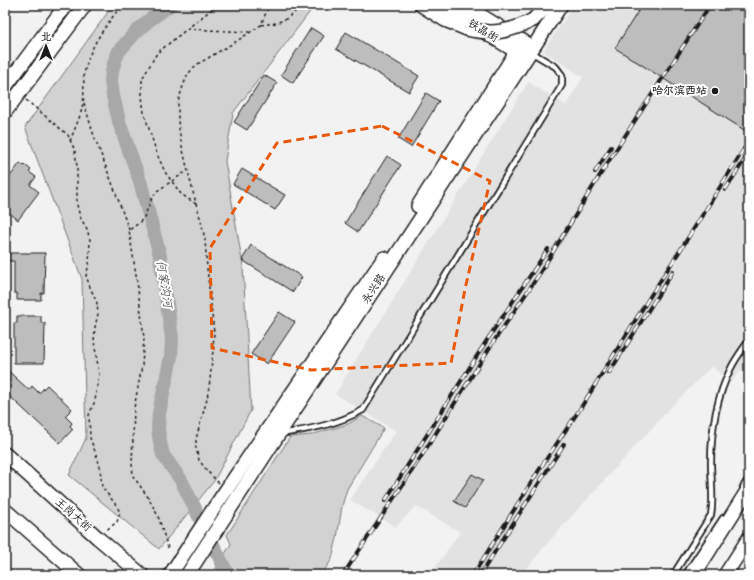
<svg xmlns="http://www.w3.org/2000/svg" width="754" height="580" viewBox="0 0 754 580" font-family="Kalam,'LXGW WenKai TC',sans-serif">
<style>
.built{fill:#e2e2e2}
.green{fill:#d2d2d2;stroke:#777}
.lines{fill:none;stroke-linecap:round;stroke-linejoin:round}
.river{stroke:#a8a8a8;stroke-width:14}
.building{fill:#bdbdbd;stroke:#1c1c1c}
.lane-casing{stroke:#1c1c1c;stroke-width:8}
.secondary-casing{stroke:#1c1c1c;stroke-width:16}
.path{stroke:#1c1c1c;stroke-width:1.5;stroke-dasharray:3 3;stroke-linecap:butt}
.lane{stroke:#fff;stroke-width:4.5}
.secondary{stroke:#fff;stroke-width:13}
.rail-casing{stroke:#1c1c1c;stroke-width:4}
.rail{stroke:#fff;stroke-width:2.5;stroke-dasharray:8;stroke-linecap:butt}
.secondary-bridge-casing{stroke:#1c1c1c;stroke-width:16;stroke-linecap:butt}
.secondary-bridge{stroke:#fff;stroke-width:13}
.marked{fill:none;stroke:#e8590c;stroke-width:3;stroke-dasharray:8 5;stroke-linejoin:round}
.poi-dot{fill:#1c1c1c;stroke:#fff;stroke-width:1.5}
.labels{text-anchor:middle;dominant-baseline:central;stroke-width:4;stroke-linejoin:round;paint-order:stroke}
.street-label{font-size:11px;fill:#1c1c1c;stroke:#fff}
.poi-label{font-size:11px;font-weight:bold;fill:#1c1c1c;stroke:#fff;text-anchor:end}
.water-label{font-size:12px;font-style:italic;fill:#5b5b5b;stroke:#fff}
</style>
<rect width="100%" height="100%" fill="#f2f2f2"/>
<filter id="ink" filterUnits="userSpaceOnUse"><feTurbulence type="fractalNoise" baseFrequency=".025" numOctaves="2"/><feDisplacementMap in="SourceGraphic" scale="8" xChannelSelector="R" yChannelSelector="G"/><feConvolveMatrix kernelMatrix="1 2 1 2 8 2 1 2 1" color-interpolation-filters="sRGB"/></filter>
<g filter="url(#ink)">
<path class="built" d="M574,5H749V362L730,383L712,366L671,407L551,539L521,575H430L460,532L416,506L396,527L350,500L396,431L335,394L528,82L566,105L583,77L543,51Z"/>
<g class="green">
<path d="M113,5H315L233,113L225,161L243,266L251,410L214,481L159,549L69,475L86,438L82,279L25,127Z"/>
<path d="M362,416L384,428L347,489L342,506L337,538L332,559L321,575H212L231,544L227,535L290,437L311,435L348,424Z"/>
</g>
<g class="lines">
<path class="river" d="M170,5L148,21L135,33L119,51L115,60L112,71L111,81L113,96L120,125L140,181L160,256L172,338L171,357L159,413L158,429L160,442L163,455L181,480L228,575"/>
</g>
<g class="building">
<path d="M642,5H749V133L615,48Z"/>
<path d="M311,28L324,36L293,83L281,75Z"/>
<path d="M346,32L419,76L409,92L336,49Z"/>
<path d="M264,75L277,83L247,130L234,122Z"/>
<path d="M426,93L439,101L411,147L398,139Z"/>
<path d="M387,156L401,165L358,232L345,223Z"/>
<path d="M20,163L24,166L25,165L31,170L29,172L36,177L30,185L39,192L18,220L10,213L5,220V183Z"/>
<path d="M242,169L285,195L275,210L233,184Z"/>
<path d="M251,245L302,277L293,292L242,260Z"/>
<path d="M5,253H45L44,293H41V300H17V293H14V261H5Z"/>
<path d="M279,312L295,322L267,364L251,354Z"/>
<path d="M17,316H41V323H45L44,363H14V323H17Z"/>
<path d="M5,368L29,390L32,386L39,393L47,385L72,409L65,416L72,423L70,426L73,429L60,443L5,392Z"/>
<path d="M472,474L483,480L465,508L454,501Z"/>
</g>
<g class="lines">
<defs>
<g id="lane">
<path d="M281,434C310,429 336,425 363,410L562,85V75L556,67L531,52"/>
<path d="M743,487L749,478"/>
<path d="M673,575L711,515C714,498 711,480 711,463C711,431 716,398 731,368C736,358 743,349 749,340"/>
<path d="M685,575L723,518"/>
</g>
<g id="secondary">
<path d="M421,5L445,20L467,29"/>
<path d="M440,5L524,56"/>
<path d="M464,5L530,46"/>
<path d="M533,20L548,5"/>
<path d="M5,87L66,5"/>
<path d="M5,112L85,5"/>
<path d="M418,206L523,41"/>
<path d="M5,454L98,538L142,575"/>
<path d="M5,510L79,575"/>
<path d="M170,575L212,511L384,258"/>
<path d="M187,575L278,435L561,5"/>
<path d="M694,575L749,488"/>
<path d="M725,575L749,538"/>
</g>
</defs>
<use href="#lane" class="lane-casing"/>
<use href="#secondary" class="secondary-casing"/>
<g class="path">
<path d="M261,25L276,23L286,19L301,7L308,5L320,8"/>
<path d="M187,29L249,32"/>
<path d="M26,100L68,135L75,151L77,167V205L80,217L87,229L90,240L89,264L86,276L90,287L97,303L98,314L95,327L94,341L99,373L95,401L89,415L90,438L97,457L100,467L102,487L117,506L120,513L117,522L105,531"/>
<path d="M84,103L94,136L114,188L129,230"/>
<path d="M70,141C75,128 81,116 83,103C85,91 82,78 86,66C92,43 107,24 122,5"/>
<path d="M196,204L181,194L176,187L165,172L157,154L144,113L142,96V79L157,53L217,5"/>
<path d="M219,483L208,472L199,460L196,448V439L207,399L210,380L213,350L214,333L207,268L205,240L202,225L193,192L181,142L178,121V102L183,86L188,74L196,65L237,41L261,25L269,5"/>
<path d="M168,548L158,516L148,497L133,476L132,464L134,408L142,366L144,338L137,281L129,230L139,223L144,217L152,198L157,191L187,171"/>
</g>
<use href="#lane" class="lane"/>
<use href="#secondary" class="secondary"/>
<defs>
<g id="rail">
<path d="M595,172L611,147"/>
<path d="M725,190L749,153"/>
<path d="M609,373L673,271"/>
<path d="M385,501L487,340L548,249"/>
<path d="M343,575L419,460L492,344L538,276L610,159L710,5"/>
<path d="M473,575L541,467L580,409L651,295L681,249L749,141"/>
<path d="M480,575L564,444"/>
</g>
</defs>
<use href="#rail" class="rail-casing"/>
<use href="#rail" class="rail"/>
<defs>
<path id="secondary-bridge" d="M467,29C492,35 510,32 533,20"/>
</defs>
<use href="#secondary-bridge" class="secondary-bridge-casing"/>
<use href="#secondary-bridge" class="secondary-bridge"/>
</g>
</g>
<path class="marked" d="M382,126L490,181L465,289L451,363L311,370L212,348L210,248L277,143Z"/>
<circle class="poi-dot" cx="715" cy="91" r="4"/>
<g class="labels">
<g class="street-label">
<text transform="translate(483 31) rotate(31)">铁晶街</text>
<text transform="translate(374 289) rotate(-57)">永兴路</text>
<text transform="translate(73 515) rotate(42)">王岗大街</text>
</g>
<g class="poi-label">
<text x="707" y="91">哈尔滨西站</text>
</g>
<g class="water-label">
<text transform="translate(164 284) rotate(81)">何家沟河</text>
</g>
</g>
<rect width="754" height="580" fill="none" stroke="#fff" stroke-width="20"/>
<rect x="10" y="10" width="734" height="560" fill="none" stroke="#1c1c1c" stroke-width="1.5" filter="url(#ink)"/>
<g transform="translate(46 46)" stroke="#ffffff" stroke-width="3" paint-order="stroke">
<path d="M0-3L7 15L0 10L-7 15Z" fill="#1c1c1c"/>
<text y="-6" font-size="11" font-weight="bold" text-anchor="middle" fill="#1c1c1c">北</text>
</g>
</svg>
